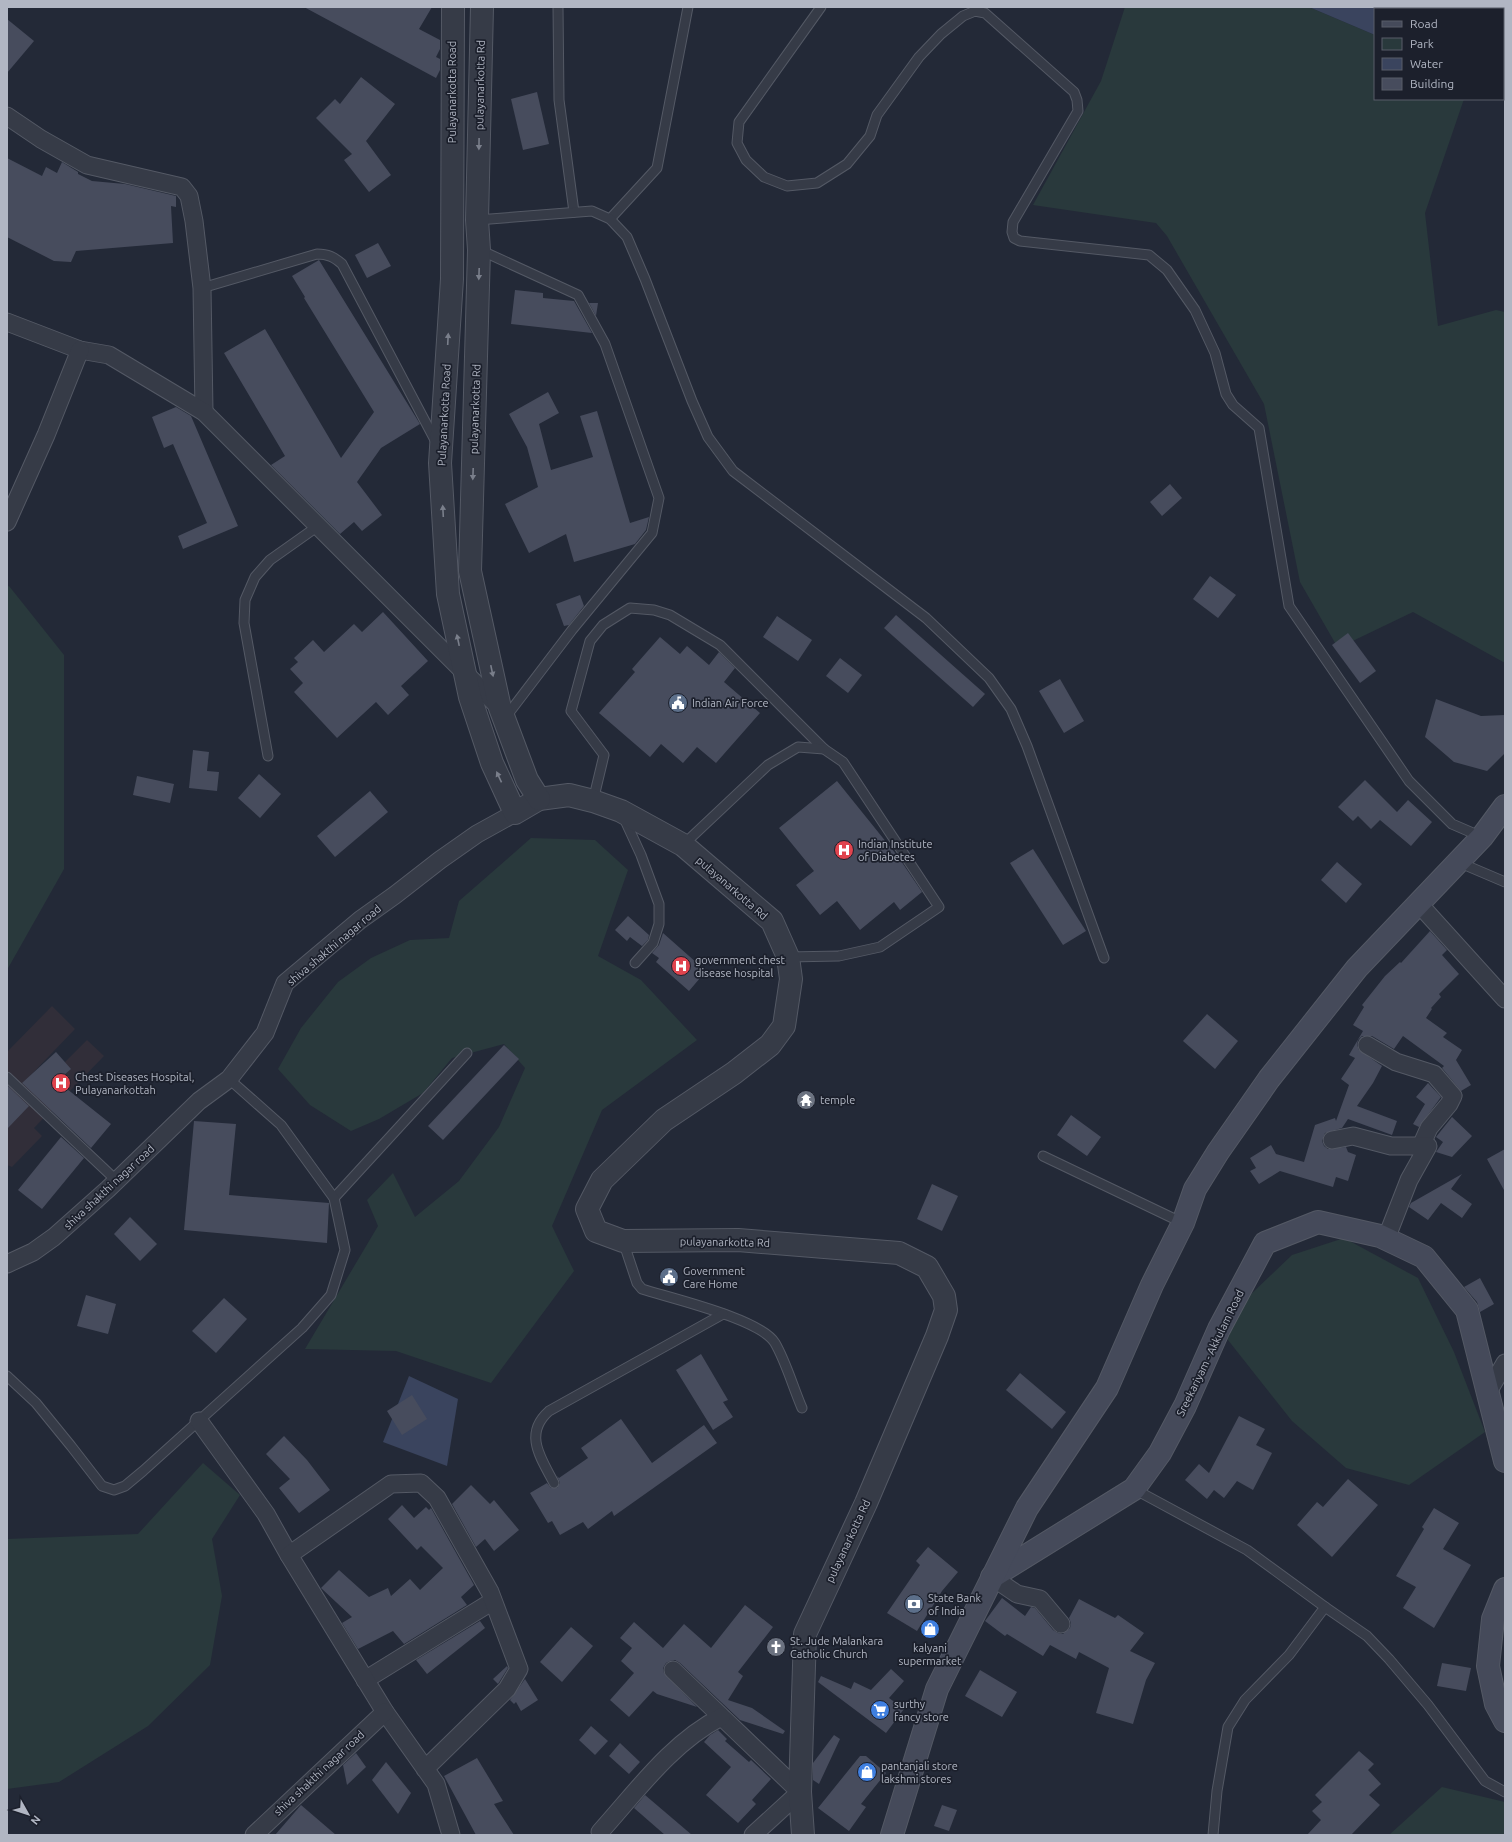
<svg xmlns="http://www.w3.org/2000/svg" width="1512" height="1842" viewBox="0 0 1512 1842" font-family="Ubuntu,sans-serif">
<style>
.medical{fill:#312e39}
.green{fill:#29393c}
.water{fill:#3a445e}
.building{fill:#474c5d}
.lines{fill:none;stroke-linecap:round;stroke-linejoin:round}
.service-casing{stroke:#545965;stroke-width:11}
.minor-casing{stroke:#545965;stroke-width:19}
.tertiary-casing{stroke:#545965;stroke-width:24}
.secondary-casing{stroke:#545965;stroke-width:24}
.service{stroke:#363b47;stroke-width:9}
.minor{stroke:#363b47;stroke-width:17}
.tertiary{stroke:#363b47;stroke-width:22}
.secondary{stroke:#454a5a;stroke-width:22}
.oneway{fill:#7a7f8b}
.labels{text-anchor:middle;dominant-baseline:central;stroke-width:3.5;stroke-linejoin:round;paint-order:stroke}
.street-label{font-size:11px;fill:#b1b6c3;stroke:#1c202c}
.poi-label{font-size:11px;fill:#b1b6c3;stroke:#1c202c;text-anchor:start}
</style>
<rect width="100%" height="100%" fill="#232937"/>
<path class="medical" d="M52,1006L75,1029L28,1078L39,1088L87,1040L104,1056L34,1128L42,1136L12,1167L7,1165V1052Z"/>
<g class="green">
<path d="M1125,7H1309L1375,35V99H1464L1425,213L1438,326L1496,310L1505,312V663L1413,612L1338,648L1300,582L1264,404L1167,236L1156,223L1033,205L1101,81Z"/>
<path d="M9,586L64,655V869L7,970V587Z"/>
<path d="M531,838L595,840L628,870L598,956L641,980L697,1040L602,1110L552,1226L574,1271L491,1383L396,1351L305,1349L378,1226L367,1200L393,1173L415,1217L459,1181L499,1127L525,1068L504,1044L452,1058L423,1093L379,1119L351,1131L310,1105L278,1069L301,1028L338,982L371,958L410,940L449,938L459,901Z"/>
<path d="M1344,1238L1418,1278L1454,1352L1485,1432L1409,1485L1346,1468L1292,1421L1224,1335L1247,1298L1292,1255Z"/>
<path d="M203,1463L240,1495L212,1539L222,1596L210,1665L148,1726L59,1782L7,1789V1539L138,1534Z"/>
<path d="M1442,1787L1505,1802V1835H1389Z"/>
</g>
<g class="water">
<path d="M1309,7H1465L1460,9H1375V35Z"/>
<path d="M409,1376L458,1399L447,1466L383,1442Z"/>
</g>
<g class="building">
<path d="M304,7H432L419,29L440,40V49L436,57L440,59V70L436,78Z"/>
<path d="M7,19L34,41L7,73Z"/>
<path d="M361,77L395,104L366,141L391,175L369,192L344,160L352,154L316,118L335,99L340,104Z"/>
<path d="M537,92L549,144L523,150L511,99Z"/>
<path d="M7,158L42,176L46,167L57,173L62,162L78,172V174L92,181L125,184L176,196V207L171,206L173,243L76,251L71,262L54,261L7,237Z"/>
<path d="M378,243L391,266L367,278L355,255Z"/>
<path d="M319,260L420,424L381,448L357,482L382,515L362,531L354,522L340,534L271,465L285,456L224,353L265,329L341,458L374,412L304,298L305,297L292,276Z"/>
<path d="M515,290L543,293V298L574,301L592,333L511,324Z"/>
<path d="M589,303H598L596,316Z"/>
<path d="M548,392L559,413L539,424L551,470L593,457L580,416L597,411L630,523L649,517L646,530L635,544L574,562L566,534L529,553L505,504L538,487L527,447L509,414Z"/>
<path d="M176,407L191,416L238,526L183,549L178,536L207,523L173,444L164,448L152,417Z"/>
<path d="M1170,484L1182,498L1162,516L1150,502Z"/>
<path d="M1210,576L1236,595L1218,618L1193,599Z"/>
<path d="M580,595L584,606L569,625L564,626L556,604Z"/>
<path d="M383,612L428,661L401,686L409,695L388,715L376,702L337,738L294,692L303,683L290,669L298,662L294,658L313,640L324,652L354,624L362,632Z"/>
<path d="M896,615L985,694L973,707L884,628Z"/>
<path d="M777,616L812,640L798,661L763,637Z"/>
<path d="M1348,633L1376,671L1360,683L1332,645Z"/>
<path d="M660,637L680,654L687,646L709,665L719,652L735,668L724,682L760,713L716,763L697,747L683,763L661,744L650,757L599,713L635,672L632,669Z"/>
<path d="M840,658L862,675L848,693L826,676Z"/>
<path d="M1060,679L1084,721L1064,733L1039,691Z"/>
<path d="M1436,699L1481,716L1505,715V753L1487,771L1454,762L1425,737Z"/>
<path d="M193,750L209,752L207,771L219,772L217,791L189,788Z"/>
<path d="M259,774L281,794L260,818L238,798Z"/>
<path d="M137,776L174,784L170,803L133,795Z"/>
<path d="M1365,780L1397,812L1408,800L1432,822L1411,846L1380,820L1371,829L1358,816L1353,821L1338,807Z"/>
<path d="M837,781L899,858L922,892L900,910L894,902L860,930L837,901L820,915L796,885L814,871L779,828Z"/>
<path d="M370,791L388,812L335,857L317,836Z"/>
<path d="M1033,849L1086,931L1063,945L1010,863Z"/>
<path d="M1337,862L1362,884L1346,903L1321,880Z"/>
<path d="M628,916L649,935L648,940L642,946L630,937L627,941L615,930Z"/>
<path d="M1430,931L1447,950L1442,955L1459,974L1439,994L1441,997L1431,1008L1432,1009L1426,1018L1447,1033L1443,1037L1462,1050L1456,1060L1471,1085L1461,1091L1442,1068L1444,1066L1403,1036L1394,1049L1372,1036H1362L1358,1040L1357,1045L1359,1050L1382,1066L1373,1083L1357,1106L1397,1121L1392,1135L1348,1119L1342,1128L1325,1133L1322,1141L1324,1146L1328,1149L1346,1147L1348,1152L1356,1155L1348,1181L1336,1177L1333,1187L1280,1171L1259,1184L1250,1171L1256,1168L1250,1158L1271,1145L1276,1154L1304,1162L1315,1125L1335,1118L1336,1121L1349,1085L1341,1079L1355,1058L1349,1055L1363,1031L1353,1025L1364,1007L1362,1005L1385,976L1400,962L1401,963Z"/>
<path d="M663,933L706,971L689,991L656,962L659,958L652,953L659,945Z"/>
<path d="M1207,1014L1238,1041L1215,1069L1183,1041Z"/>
<path d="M504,1045L519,1059L443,1140L428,1126Z"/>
<path d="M56,1052L71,1069L57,1081L111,1124L91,1148L22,1083Z"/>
<path d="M1428,1083L1441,1097L1419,1127L1413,1124L1425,1104L1416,1097Z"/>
<path d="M7,1085L29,1106L7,1129Z"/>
<path d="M1071,1115L1101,1137L1087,1156L1057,1135Z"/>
<path d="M1452,1117L1472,1136L1452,1157L1436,1152L1443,1142L1436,1137Z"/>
<path d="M194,1121L236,1124L229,1195L329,1203L327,1243L184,1230Z"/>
<path d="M61,1137L84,1158L42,1209L18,1190Z"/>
<path d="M1505,1149V1192L1487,1159Z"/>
<path d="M1462,1174L1451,1189L1472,1204L1462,1218L1441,1203L1428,1220L1409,1207L1411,1203Z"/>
<path d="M932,1184L958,1196L942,1231L917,1219Z"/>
<path d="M130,1217L157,1244L140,1261L114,1234Z"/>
<path d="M1480,1278L1494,1304L1480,1312L1477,1302L1464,1287Z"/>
<path d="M86,1295L116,1304L108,1334L77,1326Z"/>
<path d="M224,1298L247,1319L216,1353L192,1331Z"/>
<path d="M701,1354L728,1400L723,1402L733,1417L713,1430L676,1370Z"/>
<path d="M1020,1373L1066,1412L1052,1429L1006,1390Z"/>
<path d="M412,1395L427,1419L402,1435L387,1411Z"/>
<path d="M1239,1416L1265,1429L1256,1445L1272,1453L1253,1490L1237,1481L1224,1498L1214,1490L1207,1499L1185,1480L1199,1464L1209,1473Z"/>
<path d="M621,1419L652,1463L704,1425L717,1443L614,1516L612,1511L588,1529L583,1522L560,1535L552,1521L548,1523L530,1493L547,1483L551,1488H557L560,1483L557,1476L559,1478L588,1458L581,1448Z"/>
<path d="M284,1436L307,1460L330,1490L299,1513L279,1488L290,1479L266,1454Z"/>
<path d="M1348,1479L1378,1505L1332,1557L1297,1525L1317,1502L1323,1507Z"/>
<path d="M471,1485L490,1504L494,1500L519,1530L494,1551L485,1539L476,1547L452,1504Z"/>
<path d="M402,1505L414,1518L426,1507L429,1510L431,1508L474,1585L461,1597L467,1605L404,1644L393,1631L358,1649L342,1623L352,1617L321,1588L339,1570L369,1597L388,1588L391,1596L410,1579L420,1590L443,1568L421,1546L417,1550L388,1519Z"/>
<path d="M1434,1508L1459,1523L1443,1549L1471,1565L1434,1628L1403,1608L1416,1587L1396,1576L1424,1529L1422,1527Z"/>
<path d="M928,1547L958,1572L942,1591L917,1631L887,1613L920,1565L916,1561Z"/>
<path d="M1002,1598L1025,1616L1031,1607L1035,1608L1053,1630L1058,1633L1063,1634L1070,1628L1071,1623L1069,1618L1079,1599L1115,1618L1118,1615L1144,1633L1130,1651L1155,1663L1146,1680L1133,1724L1096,1713L1109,1668L1079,1652L1076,1659L1050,1645L1043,1656L1007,1634L1005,1636L985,1621Z"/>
<path d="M745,1605L773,1627L738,1672L743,1676L728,1700L752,1708L785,1731L783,1734L740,1720L680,1663L675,1660L670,1661L666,1663L663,1668L664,1673L697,1707L657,1694L653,1691L629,1717L610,1700L634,1673L621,1661L632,1648L620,1638L634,1622L663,1648L684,1624L711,1648Z"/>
<path d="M480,1621L485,1628L427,1674L416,1660Z"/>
<path d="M571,1627L593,1646L562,1682L540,1662Z"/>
<path d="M1442,1663L1471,1668L1466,1691L1437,1686Z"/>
<path d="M507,1666L508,1668L498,1684L493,1679Z"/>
<path d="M891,1669L904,1681L889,1698L904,1709L886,1733L818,1682L821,1676L851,1689L854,1682L871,1690Z"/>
<path d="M980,1670L1017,1692L1002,1717L965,1696Z"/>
<path d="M525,1679L538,1700L521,1711L516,1702L514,1704L510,1700Z"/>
<path d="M591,1726L608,1741L595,1755L579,1740Z"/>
<path d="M718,1730L727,1739L725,1741L749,1762L751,1760L771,1779L752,1800L756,1804L738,1823L706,1795L731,1767L704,1742L710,1735Z"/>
<path d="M834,1735L840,1739L819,1784L813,1780V1763Z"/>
<path d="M620,1743L640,1762L629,1774L609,1756Z"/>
<path d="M1359,1751L1374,1764L1368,1770L1381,1784L1369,1795L1380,1805L1351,1835H1307L1321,1820L1312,1811L1322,1802L1315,1795Z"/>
<path d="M356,1753L366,1767L347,1785L343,1765Z"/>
<path d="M860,1756H866L886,1773L861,1804L866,1807L849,1831L818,1808Z"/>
<path d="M477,1758L503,1801L494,1804L514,1835H476L444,1776Z"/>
<path d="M386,1762L411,1793L398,1814L372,1780Z"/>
<path d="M645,1795L692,1835H665L634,1808Z"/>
<path d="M301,1805L336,1835H275Z"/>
<path d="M942,1805L957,1810L949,1831L934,1826Z"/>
</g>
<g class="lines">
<defs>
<g id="service">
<path d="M558,7L559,100L574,212"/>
<path d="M821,7L739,122L737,143L746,160L764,177L787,186L817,183L847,164L870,136L877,115L919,57L941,34L963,16L975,11L985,13L1074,92L1077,100L1078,111L1013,222L1012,232L1014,238L1020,241L1149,255L1167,270L1195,310L1215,353L1226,394L1233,405L1259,428L1289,606L1409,781L1452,824L1482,837"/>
<path d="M610,219L657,168L688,7"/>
<path d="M477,220L592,211L610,219L627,237L645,279L692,401L708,437L733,471L926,618L989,678L1011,709L1027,746L1104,958"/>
<path d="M480,250L578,295L605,344L659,498L652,533L572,630L505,718"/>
<path d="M202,288L317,254C328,254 334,257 342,264L436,442"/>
<path d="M268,756L244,623L245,600L255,577L270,560L318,526"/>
<path d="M593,801L604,755L571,711L590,641L603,625L630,608L654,610L670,615L720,645L824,749"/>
<path d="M623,816L641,855L659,904V924L653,943L635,963"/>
<path d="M683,845L768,765L798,747L824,749L843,762L939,907L880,947L839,956L788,957"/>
<path d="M1458,862L1505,882"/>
<path d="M7,1077L117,1181"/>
<path d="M1043,1156L1183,1223"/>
<path d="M334,1198L467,1053"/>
<path d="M623,1241L637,1283L642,1289C670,1298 761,1319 775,1343C786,1362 793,1387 802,1408"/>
<path d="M7,1376L36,1403L71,1446L102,1486L114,1490L125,1486L143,1471L302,1328L331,1295L345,1250L334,1198L281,1125L229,1079"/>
<path d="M554,1483C541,1458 523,1434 549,1411L723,1314"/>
<path d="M1134,1489L1247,1550L1325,1607L1289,1655L1245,1700L1228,1727L1217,1791L1213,1835"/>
<path d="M1325,1607L1367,1636L1389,1659L1428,1705L1485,1781L1505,1792"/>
</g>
<g id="minor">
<path d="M7,116L41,139L87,165L182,187L189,196L194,221L202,288L204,412"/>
<path d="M7,322L80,350L109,355L204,412L500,708"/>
<path d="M7,522L46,435L80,350"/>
<path d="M1419,904L1505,999"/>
<path d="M1367,1045L1396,1062L1434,1074L1453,1096L1449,1104L1429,1128L1421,1146"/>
<path d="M1332,1140L1353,1136L1391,1146H1428L1409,1180L1386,1239"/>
<path d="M7,1264L33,1252L54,1237L108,1189L199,1101L229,1079L265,1033L285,983L360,920L395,895L440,860L477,834L515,813"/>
<path d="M1488,1392L1505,1363"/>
<path d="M199,1421L266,1514L289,1555"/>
<path d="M992,1577L1017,1594L1040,1599L1061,1624"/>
<path d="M673,1670L800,1792L753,1835"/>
<path d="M365,1680L493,1601"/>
<path d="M425,1769L507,1689L519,1669L490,1592L437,1498L421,1483L391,1484L289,1555L385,1712L436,1784L451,1835"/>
<path d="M600,1832C637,1791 671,1743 721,1717"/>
<path d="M254,1835L385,1712"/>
</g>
<g id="tertiary">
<path d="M453,7L452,279L440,463L448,594L470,697L492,763L515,813L539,799L569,795L593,801L621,811L683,845L772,921L788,957L791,979L784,1026L770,1045L734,1073L664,1120L602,1180L587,1209L596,1231L623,1241L738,1240L899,1253L927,1267L944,1296L946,1310L937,1336L866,1503L805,1634L800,1792L803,1835"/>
<path d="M482,7L477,220L479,250L470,571L500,708L527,780L539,799"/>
</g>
<g id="secondary">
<path d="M992,1577L1134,1489L1160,1453L1185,1406L1219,1329L1265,1243L1318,1222L1380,1236L1424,1257L1467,1310L1505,1461"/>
<path d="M1505,1589L1493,1619L1488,1666L1496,1704L1505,1721"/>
<path d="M892,1835L937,1689L1027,1508L1107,1388L1152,1285L1183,1223L1195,1189L1218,1152L1269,1079L1357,968L1482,837L1505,806"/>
</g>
</defs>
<use href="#service" class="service-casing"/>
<use href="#minor" class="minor-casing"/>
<use href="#tertiary" class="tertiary-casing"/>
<use href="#secondary" class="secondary-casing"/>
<use href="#service" class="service"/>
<use href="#minor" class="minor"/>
<use href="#tertiary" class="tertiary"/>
<use href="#secondary" class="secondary"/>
</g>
<defs><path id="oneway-solid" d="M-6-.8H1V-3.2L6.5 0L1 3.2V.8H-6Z"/></defs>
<g class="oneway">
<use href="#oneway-solid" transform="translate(479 144) rotate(91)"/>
<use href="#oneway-solid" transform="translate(479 274) rotate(92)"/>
<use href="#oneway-solid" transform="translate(448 339) rotate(-87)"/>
<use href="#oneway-solid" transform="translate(473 474) rotate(92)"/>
<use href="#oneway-solid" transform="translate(443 511) rotate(-93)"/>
<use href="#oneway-solid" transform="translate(458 640) rotate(-102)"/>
<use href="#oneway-solid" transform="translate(492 671) rotate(78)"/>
<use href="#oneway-solid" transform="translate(499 777) rotate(-115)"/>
</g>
<defs>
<symbol id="civic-disc" viewBox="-11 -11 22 22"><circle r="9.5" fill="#5c6f8a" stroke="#1c202c"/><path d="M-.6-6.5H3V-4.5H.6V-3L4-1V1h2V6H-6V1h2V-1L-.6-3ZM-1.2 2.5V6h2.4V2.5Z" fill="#fff"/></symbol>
<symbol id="hospital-disc" viewBox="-11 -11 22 22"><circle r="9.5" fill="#e0444e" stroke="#1c202c"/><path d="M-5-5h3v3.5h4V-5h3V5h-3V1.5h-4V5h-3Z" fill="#fff"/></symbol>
<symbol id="temple-disc" viewBox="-11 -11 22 22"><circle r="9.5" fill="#6b7280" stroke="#1c202c"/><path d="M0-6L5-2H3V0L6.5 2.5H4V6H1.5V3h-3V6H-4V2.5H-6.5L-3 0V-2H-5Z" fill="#fff"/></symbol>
<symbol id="bank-disc" viewBox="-11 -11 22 22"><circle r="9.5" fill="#5c6f8a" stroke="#1c202c"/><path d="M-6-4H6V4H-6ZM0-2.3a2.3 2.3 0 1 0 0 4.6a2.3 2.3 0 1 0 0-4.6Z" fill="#fff"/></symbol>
<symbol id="shop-disc" viewBox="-11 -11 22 22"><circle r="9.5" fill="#3f7fe0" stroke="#1c202c"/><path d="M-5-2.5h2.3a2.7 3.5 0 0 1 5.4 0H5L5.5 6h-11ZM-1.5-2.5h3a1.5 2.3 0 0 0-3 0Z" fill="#fff"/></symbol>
<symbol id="church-disc" viewBox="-11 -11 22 22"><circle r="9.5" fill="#6b7280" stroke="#1c202c"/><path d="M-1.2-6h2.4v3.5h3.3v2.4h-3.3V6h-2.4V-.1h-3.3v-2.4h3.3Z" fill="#fff"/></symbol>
<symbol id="supermarket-disc" viewBox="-11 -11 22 22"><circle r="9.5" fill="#3f7fe0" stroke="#1c202c"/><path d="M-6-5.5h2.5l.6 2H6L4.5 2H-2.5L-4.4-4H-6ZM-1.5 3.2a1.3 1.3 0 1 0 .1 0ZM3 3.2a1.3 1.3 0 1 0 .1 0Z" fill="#fff"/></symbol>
</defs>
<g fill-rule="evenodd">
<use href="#civic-disc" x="667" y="692" width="22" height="22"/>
<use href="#hospital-disc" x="833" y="839" width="22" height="22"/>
<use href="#hospital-disc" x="670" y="955" width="22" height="22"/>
<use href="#hospital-disc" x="50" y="1072" width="22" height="22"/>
<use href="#temple-disc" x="795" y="1089" width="22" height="22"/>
<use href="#civic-disc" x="658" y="1266" width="22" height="22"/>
<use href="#bank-disc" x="903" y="1593" width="22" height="22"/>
<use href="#shop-disc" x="919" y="1618" width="22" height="22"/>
<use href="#church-disc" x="765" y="1636" width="22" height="22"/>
<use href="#supermarket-disc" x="869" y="1699" width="22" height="22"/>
<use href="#shop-disc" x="856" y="1761" width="22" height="22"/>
</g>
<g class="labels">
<g class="street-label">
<text transform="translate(480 85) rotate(-89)">pulayanarkotta Rd</text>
<text transform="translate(452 92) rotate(-90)">Pulayanarkotta Road</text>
<text transform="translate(475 409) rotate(-88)">pulayanarkotta Rd</text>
<text transform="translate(444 415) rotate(-87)">Pulayanarkotta Road</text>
<text transform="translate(732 888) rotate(41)">pulayanarkotta Rd</text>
<text transform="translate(334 945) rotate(-40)">shiva shakthi nagar road</text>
<text transform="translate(109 1187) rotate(-43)">shiva shakthi nagar road</text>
<text transform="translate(725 1242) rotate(1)">pulayanarkotta Rd</text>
<text transform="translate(1210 1353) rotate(-64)">Sreekariyam - Akkulam Road</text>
<text transform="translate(848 1541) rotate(-65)">pulayanarkotta Rd</text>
<text transform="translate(319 1773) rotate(-43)">shiva shakthi nagar road</text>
</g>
<g class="poi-label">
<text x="692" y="703">Indian Air Force</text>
<text x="858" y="844">Indian Institute<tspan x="858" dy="13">of Diabetes</tspan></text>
<text x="695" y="960">government chest<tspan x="695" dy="13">disease hospital</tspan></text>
<text x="75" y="1077">Chest Diseases Hospital,<tspan x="75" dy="13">Pulayanarkottah</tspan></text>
<text x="820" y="1100">temple</text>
<text x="683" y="1271">Government<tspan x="683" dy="13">Care Home</tspan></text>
<text x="928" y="1598">State Bank<tspan x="928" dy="13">of India</tspan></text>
<text x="790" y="1641">St. Jude Malankara<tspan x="790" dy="13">Catholic Church</tspan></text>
<text x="930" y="1648" text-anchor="middle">kalyani<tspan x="930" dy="13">supermarket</tspan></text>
<text x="894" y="1704">surthy<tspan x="894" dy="13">fancy store</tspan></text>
<text x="881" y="1766">pantanjali store<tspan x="881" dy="13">lakshmi stores</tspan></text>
</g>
</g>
<rect width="1512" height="1842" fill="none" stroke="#b1b6c3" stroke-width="16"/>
<rect x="1374" y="8" width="130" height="92" fill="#1c202c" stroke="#585c68"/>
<rect x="1382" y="21" width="20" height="6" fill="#454a5a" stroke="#585c68"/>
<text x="1410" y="28" font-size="12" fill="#b1b6c3">Road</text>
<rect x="1382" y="38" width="20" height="12" fill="#29393c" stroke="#585c68"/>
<text x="1410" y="48" font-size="12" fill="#b1b6c3">Park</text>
<rect x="1382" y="58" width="20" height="12" fill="#3a445e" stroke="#585c68"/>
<text x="1410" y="68" font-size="12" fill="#b1b6c3">Water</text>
<rect x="1382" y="78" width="20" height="12" fill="#474c5d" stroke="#585c68"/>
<text x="1410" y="88" font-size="12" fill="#b1b6c3">Building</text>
<g transform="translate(28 1814) rotate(129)" stroke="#1c202c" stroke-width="3" paint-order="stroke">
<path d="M0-3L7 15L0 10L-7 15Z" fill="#b1b6c3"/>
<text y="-6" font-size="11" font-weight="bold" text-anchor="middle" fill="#b1b6c3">N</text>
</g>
</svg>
